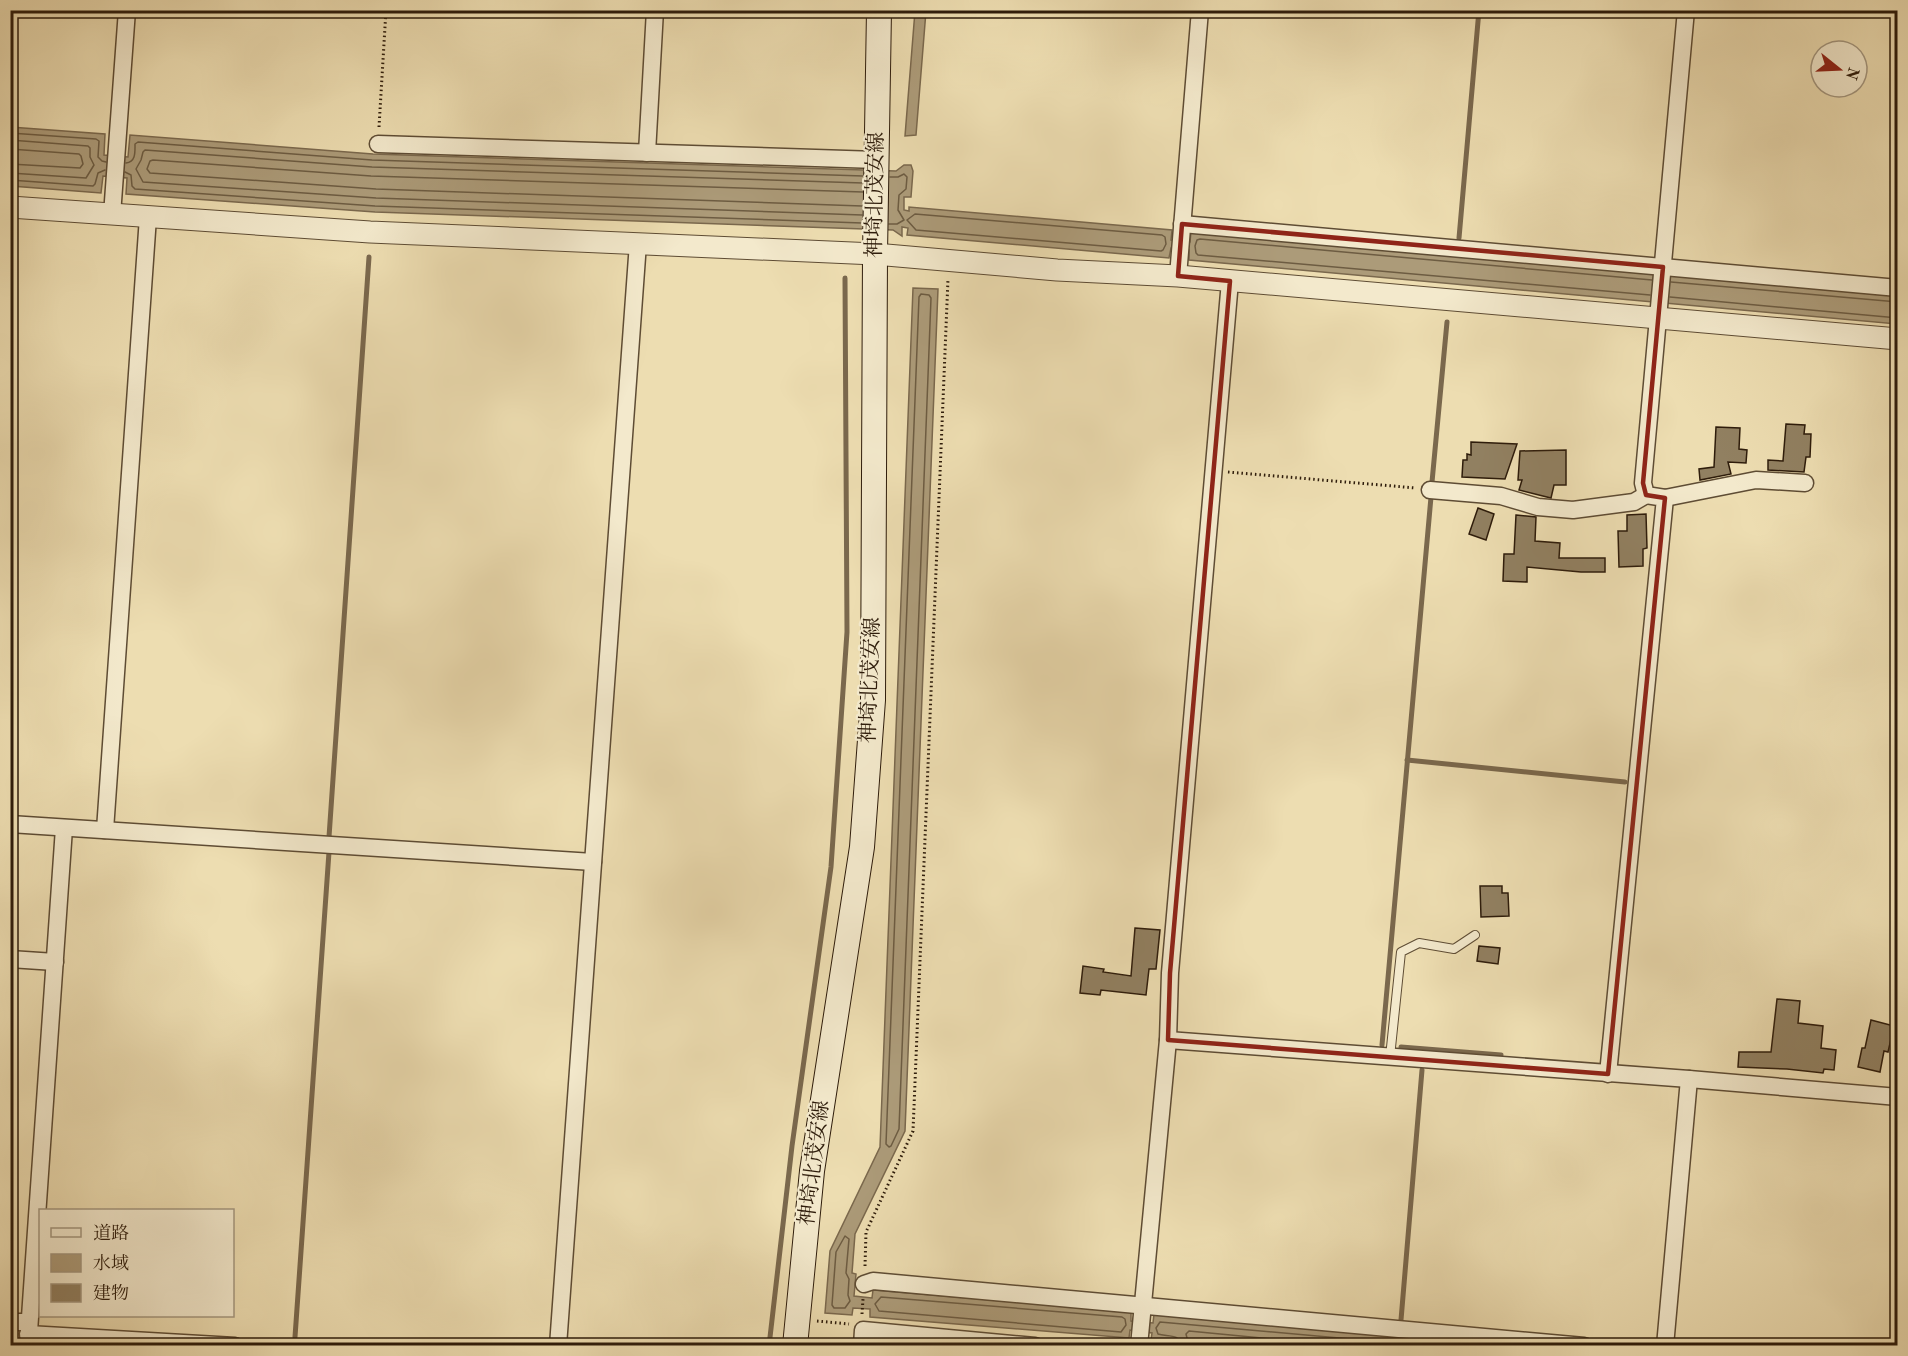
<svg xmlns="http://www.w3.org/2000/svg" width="1908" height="1356" viewBox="0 0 1908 1356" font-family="'Old Standard TT','Noto Serif JP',serif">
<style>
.water{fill:#ac9b79;stroke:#7a684d;stroke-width:1.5}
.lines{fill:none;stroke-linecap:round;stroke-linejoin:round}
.shore{stroke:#6d5c42;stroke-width:1.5}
.stream{stroke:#7a684d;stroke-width:5}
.building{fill:#918061;stroke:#2e1c0b;stroke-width:1.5}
.service-casing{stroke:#5e4c34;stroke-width:10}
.minor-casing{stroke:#5e4c34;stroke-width:19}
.tertiary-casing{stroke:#5e4c34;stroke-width:23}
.secondary-casing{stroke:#2e1c0b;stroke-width:26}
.path{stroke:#2e1c0b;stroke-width:3;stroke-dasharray:1.5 3;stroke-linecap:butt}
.service{stroke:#f3e9cc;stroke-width:8}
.minor{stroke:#f3e9cc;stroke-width:16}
.tertiary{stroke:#f3e9cc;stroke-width:21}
.secondary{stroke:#f3e9cc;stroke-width:24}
.marked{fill:none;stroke:#8f2418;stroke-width:4.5;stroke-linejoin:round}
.labels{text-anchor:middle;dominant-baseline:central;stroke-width:4.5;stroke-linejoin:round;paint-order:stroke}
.street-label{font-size:21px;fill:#2e1c0b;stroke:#f3e9cc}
</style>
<rect width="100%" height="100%" fill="#edddb1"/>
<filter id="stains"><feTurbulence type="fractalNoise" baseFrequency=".00333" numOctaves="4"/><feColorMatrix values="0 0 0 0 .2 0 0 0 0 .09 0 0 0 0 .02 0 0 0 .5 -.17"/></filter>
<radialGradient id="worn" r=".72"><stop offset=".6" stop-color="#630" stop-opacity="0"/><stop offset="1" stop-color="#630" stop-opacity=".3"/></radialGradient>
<g class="water">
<path d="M915,11H926L916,135L905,136Z"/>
<path d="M10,127L105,134L104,155L128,157L130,135L373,154L896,171L904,165H911L913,171L911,197H904V210L909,211V207L1172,230L1171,240L1190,242L1191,232L1897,296V324L1189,260V250L1171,248L1169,258L907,235L908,228L902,227V236L893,230L375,212L126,194L127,178L103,176L101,193L11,186Z"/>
<path d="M913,288L938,289L905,1131L855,1234L852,1273L856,1274L854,1296L872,1298L873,1290L1131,1312V1321L1153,1323L1154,1314L1493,1345H1206L1151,1340L1152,1333L1130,1330L1129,1338L870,1317V1309L853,1308L852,1315L825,1313L830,1251L880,1147Z"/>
</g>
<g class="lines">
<g class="shore">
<path d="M10,133L96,139L99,141L98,157L102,161L106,162"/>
<path d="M10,140L88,146L90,148V157L94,165L86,178L10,173"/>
<path d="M10,149L79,154L81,156L83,164L80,168L10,164"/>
<path d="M126,163C136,162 135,152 135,144L138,142L372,160L863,176"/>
<path d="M125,172L131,175L132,186L135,189L375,206L862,223"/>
<path d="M10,180L93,186L95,184L98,173L105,170"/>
<path d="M862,206L376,189L150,173L147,169L150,161L153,160L371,176L863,192"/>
<path d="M915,214L1162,235L1165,237L1166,244L1163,250L1161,251L916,230L907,220Z"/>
<path d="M862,215L376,198L143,182L136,169L141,160L143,152L145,150L372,167L863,183"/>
<path d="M889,224H897L904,220L898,210L899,195L906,189L907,177L904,174L898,177H890"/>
<path d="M1671,282L1898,302"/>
<path d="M921,294L929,295L931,298L899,1129L891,1146L889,1147L886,1144L919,297Z"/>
<path d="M1650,295L1198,255L1196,253L1195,246L1197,240L1200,239L1652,280"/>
<path d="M1670,297L1898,318"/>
<path d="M845,1236L849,1239L846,1273L849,1279L848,1295L850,1301L845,1308H834L832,1305L836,1252Z"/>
<path d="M881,1297L1122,1317L1125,1319L1126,1325L1121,1332L879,1311L875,1304Z"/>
<path d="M1181,1346C1180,1333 1167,1337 1158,1334L1156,1328L1160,1322L1428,1346"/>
<path d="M1189,1346L1186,1334L1189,1331L1346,1346"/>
</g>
<g class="stream">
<path d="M1459,238L1479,10"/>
<path d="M1432,482L1447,322"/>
<path d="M1407,760L1625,782"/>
<path d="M329,837L369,257"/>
<path d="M1382,1045L1431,497"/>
<path d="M1401,1047L1501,1055"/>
<path d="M1401,1320L1422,1070"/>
<path d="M295,1337L329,852"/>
<path d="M769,1346L792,1146L831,867L847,632L845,278"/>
</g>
</g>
<g class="building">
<path d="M1786,424L1805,425L1804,434H1811L1810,457H1806L1804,472L1768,470V460L1783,461Z"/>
<path d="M1716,427L1740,428L1739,449L1747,450L1746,463L1728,462L1731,474L1700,480L1699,469L1714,467Z"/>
<path d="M1471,442L1517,444L1505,479L1462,477L1463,460H1467V454L1471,455Z"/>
<path d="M1566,450V485H1554L1551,498L1519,490L1522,480H1518L1520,451Z"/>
<path d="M1478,508L1494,514L1486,540L1469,534Z"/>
<path d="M1646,514L1647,548L1643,549V566L1619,567L1618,531H1627V515Z"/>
<path d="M1516,515L1536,517L1535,541L1560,543L1559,558H1605V572H1581L1527,567V582L1503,581L1504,554H1514Z"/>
<path d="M1480,886H1502V893H1508L1509,916L1481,917Z"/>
<path d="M1135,928L1160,930L1156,969H1149L1146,995L1101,990L1100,995L1080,993L1083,966L1104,969L1103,972L1131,976Z"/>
<path d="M1479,946L1500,948L1498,964L1477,961Z"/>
<path d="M1777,999L1800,1001L1798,1023L1823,1026L1821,1048L1836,1050L1834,1070L1824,1069L1823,1073L1787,1069L1738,1067L1739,1052H1771Z"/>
<path d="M1871,1020L1894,1026L1888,1052L1884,1051L1880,1072L1858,1067L1862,1048H1865Z"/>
</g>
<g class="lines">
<defs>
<path id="service" d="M1390,1057L1401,952L1419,943L1454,949L1475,935"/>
<g id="minor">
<path d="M378,144L877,160"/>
<path d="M647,153L655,10"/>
<path d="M112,215L127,10"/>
<path d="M1182,224L1898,288"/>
<path d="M1178,276L1200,10"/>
<path d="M1430,490L1501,496L1538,507L1573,510L1634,502L1646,495"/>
<path d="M1665,498L1756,480L1805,483"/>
<path d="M10,824L593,862"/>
<path d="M105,830L148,217"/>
<path d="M10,959L55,962"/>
<path d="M1168,1040L1689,1079L1898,1097"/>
<path d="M1608,1074L1665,498L1646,495L1643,483L1686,10"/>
<path d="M864,1284L873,1281L1584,1346"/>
<path d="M10,1322H29"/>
<path d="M28,1334L235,1346"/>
<path d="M28,1346L64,828"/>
<path d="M558,1346L638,243"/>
<path d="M862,1346L863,1330L1035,1346"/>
<path d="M1139,1346L1168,1040L1170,973L1230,281"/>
<path d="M1665,1346L1689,1079"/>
</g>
<path id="tertiary" d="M10,207L370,232L875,254L1057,270L1178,276L1898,339"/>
<path id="secondary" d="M795,1346L812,1171L862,847L873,700L875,254L879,10"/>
</defs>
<use href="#service" class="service-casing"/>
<use href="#minor" class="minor-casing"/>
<use href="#tertiary" class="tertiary-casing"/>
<use href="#secondary" class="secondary-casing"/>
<g class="path">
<path d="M379,127L386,10"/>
<path d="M1228,472L1416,488"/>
<path d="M865,1266L866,1232L913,1131L948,279"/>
<path d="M862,1314L863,1299"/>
<path d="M817,1321L849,1324"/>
</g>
<use href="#service" class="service"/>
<use href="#minor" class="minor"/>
<use href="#tertiary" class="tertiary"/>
<use href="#secondary" class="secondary"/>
</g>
<path class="marked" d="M1182,224L1663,267L1643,483L1646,495L1665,498L1608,1074L1168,1040L1170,973L1230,281L1178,276Z"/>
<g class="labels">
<g class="street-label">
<text transform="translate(876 195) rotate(-89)">神埼北茂安線</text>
<text transform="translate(871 680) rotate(-88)">神埼北茂安線</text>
<text transform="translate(815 1163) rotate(-83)">神埼北茂安線</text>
</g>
</g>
<rect width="1908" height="1356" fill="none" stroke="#edddb1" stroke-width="36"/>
<rect x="12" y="12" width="1884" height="1332" fill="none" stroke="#2e1c0b" stroke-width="3"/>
<rect x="18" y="18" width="1872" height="1320" fill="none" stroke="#2e1c0b" stroke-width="1.5"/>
<rect x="39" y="1209" width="195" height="108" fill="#f3e9cc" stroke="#a4977f" stroke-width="1.5"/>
<rect x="51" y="1228" width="30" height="9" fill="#f3e9cc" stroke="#a4977f" stroke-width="1.5"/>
<text x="93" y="1239" font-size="18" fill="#2e1c0b">道路</text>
<rect x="51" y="1254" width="30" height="18" fill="#ac9b79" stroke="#a4977f" stroke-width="1.5"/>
<text x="93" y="1269" font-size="18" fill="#2e1c0b">水域</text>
<rect x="51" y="1284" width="30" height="18" fill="#918061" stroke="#a4977f" stroke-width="1.5"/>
<text x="93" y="1299" font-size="18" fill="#2e1c0b">建物</text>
<g transform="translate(1839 69) rotate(108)"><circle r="28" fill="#f3e9cc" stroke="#a4977f" stroke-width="1.5"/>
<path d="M0-4.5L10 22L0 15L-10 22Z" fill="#8f2418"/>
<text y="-9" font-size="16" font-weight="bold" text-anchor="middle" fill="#2e1c0b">N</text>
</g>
<rect width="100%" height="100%" filter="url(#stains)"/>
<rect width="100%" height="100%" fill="url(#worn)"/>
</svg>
